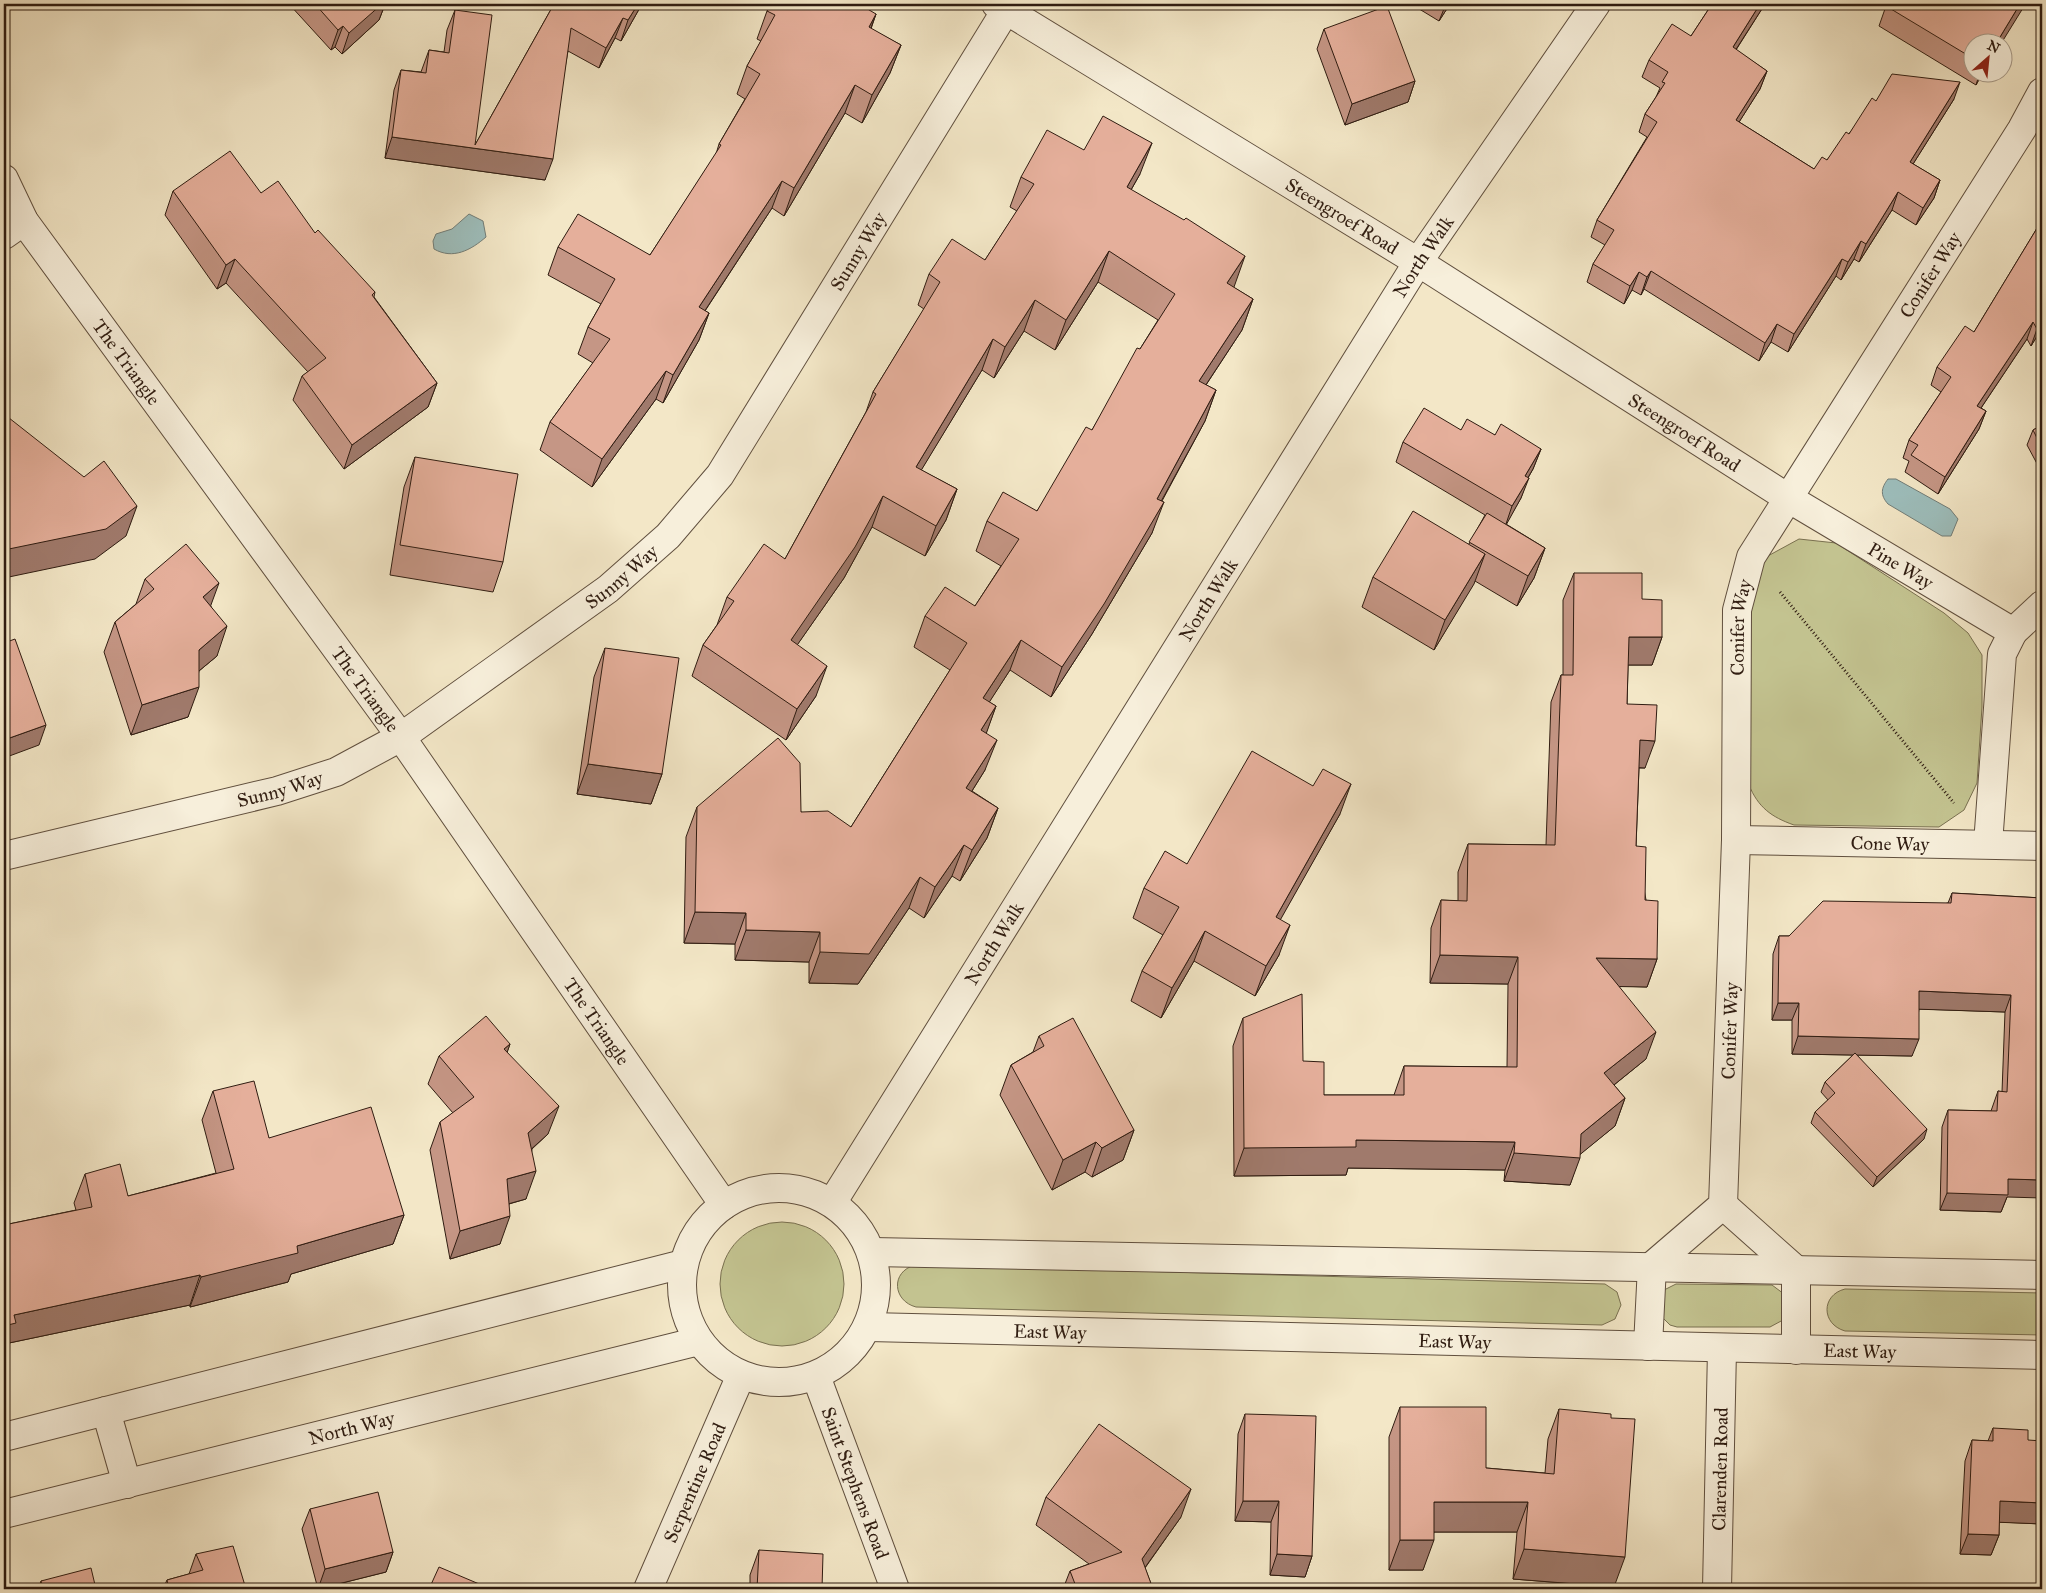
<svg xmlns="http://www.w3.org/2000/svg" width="2046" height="1593" viewBox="0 0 2046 1593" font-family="'IM FELL Great Primer',serif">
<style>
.green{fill:#c3c390;stroke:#797050}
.water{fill:#9dbebc;stroke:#717d78}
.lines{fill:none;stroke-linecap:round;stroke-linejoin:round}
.street-casing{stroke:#604f3e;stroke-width:30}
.path{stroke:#2f1c11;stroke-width:3;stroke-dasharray:1 2.5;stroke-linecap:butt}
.street{stroke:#f7efdb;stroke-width:28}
.wall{fill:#c59685;stroke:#2f1c11}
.shaded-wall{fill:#a07a6c;stroke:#2f1c11}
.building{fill:#e5af9b;stroke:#2f1c11}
.labels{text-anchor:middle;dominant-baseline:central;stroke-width:5;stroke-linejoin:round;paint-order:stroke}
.street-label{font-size:19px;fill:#2f1c11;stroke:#f7efdb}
</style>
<rect width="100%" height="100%" fill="#f3e7c7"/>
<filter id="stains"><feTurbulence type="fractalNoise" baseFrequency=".004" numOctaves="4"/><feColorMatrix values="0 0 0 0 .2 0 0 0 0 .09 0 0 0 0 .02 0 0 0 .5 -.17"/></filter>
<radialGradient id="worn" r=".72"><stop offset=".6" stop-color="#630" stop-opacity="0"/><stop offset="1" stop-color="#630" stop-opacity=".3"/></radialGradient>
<g class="green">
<path d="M1799,539L1836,543L1944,613L1968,633L1982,655V707L1977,783L1964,810L1939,827L1794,825C1771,817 1758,807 1749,785L1751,587L1766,557Z"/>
<circle cx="782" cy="1284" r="62"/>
<path d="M915,1265L1605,1284L1617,1292L1621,1305L1615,1319L1602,1325L916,1307C893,1301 890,1272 915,1265Z"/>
<path d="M1676,1284L1772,1285L1784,1294L1783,1320L1770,1327H1677L1670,1325L1660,1315L1664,1290Z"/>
<path d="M1845,1289L2042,1293V1335L1845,1331C1821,1324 1821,1295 1845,1289Z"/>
</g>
<g class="water">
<path d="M469,214L483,221L486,237C471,250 453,260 434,249L433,241L436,234L452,229Z"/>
<path d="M1888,479H1896L1950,509L1958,519L1951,536H1942L1888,504C1880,495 1881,488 1888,479Z"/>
</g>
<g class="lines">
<defs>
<g id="street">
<path id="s1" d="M996,4L1418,262L1788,498L2013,632L2042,605"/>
<path id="s2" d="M4,179L24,221L401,737L724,1205"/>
<path d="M4,235L24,221"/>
<path id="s3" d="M1736,840L2042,846"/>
<path d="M1988,844L2002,654L2013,632"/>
<path id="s4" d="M4,856L277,791L336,772L401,737L608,589L668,536L720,475L1006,10"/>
<circle cx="779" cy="1285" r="97"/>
<path id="s5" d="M832,1203L1418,262L1596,4"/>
<path d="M1723,1205L1796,1270V1350"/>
<path d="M872,1252L2042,1275"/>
<path id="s6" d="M869,1327L2042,1355"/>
<path id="s7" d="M1648,1346L1652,1266L1723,1205L1736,840L1737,610L1751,557L2022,129L2042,92"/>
<path id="s8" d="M816,1376L895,1589"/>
<path d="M106,1411L127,1484"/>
<path d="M4,1437L683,1264"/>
<path id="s9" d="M4,1514L699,1341"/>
<path id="s10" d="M648,1589L741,1375"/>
<path id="s11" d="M1717,1589L1722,1349"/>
</g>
</defs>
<use href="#street" class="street-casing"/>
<path class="path" d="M1780,592L1954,803"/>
<use href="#street" class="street"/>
</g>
<g class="wall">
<path d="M289,4H388L384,7L379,20L342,54L335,47L331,50Z"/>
<path d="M554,4H642L621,41L615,38L599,68L568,51L545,180L385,158L394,90L401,70L421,72L429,50L444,52L447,30L455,10L475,145Z"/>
<path d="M1411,4H1450L1439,21Z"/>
<path d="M1712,4H1765L1736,50L1767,71L1760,89L1739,122L1814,169L1827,160L1876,101L1954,99L1913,164L1940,180L1934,198L1916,225L1892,210L1859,262L1854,259L1841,280L1836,276L1788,352L1771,342L1759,361L1644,289L1641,295L1632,290L1624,304L1587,282L1593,264L1605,245L1591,237L1597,220L1647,137L1639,132L1645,114L1656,97L1660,88L1642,77L1649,60L1691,36Z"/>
<path d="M1886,6L2023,8L1974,42V72H1983L1976,85L1879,26Z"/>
<path d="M767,11L876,14L871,29L901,45L890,73L862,123L845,113L784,216L772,208L705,311L709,313L699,340L663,403L656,399L592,487L540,450L550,422L593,363L578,354L588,327L601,304L548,275L558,247L650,255L716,154L719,144L745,99L737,94L747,66L761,41L757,39Z"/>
<path d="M1324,29L1415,81L1408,102L1345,125L1317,49Z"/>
<path d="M1084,150L1140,174L1131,190L1233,287L1253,299L1242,330L1206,385L1216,390L1205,421L1162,501L1152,533L1092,634L1051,697L1010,670L989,702L996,706L986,733L985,770L972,791L998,808L987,838L960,881L952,876L924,918L909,908L858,984L809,983V962L735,960V944L684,943L686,837L697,807L801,812L851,827L950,670L914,647L925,616L975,606L1001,566L976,551L987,521L1037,511L1092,430L1140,349L1158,320L1098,282L1055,350L1024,331L994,378L982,370L921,470L957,489L946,520L925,556L872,527L844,578L797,645L816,696L786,740L692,676L703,645L717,625L727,597L785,559L866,412L873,392L924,309L918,305L929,274L985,260L1017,211L1010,207L1021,177Z"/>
<path d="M173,191L261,193L315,233L375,292L374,297L437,383L428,407L344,469L293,400L302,376L308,372L226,283L217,289L165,215Z"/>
<path d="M2042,220V328L2031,346L2027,339L1981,408L1986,411L1979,429L1938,494L1905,472L1909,461L1903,458L1909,440L1941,392L1931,385L1937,367L1974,332Z"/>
<path d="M2042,425V473L2027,445L2033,430Z"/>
<path d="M1461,430L1495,435L1541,449L1533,469L1528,478L1521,498L1506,524L1545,548L1534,578L1517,606L1475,581L1434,650L1362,607L1373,577L1469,544L1485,515L1396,462L1403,442Z"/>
<path d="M415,457L503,562L493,592L390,575L404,487Z"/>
<path d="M1574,573L1642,599L1662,637L1652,665H1628L1627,704L1645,768H1639L1636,846L1657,959L1647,987L1619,986L1646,1059L1614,1085L1625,1098L1615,1126L1580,1154L1570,1185L1504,1181L1505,1170L1348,1168L1346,1175L1234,1176L1233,1046L1243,1018L1303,1061L1324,1095H1394L1404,1066L1507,1067L1508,984L1430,983L1431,928L1441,900L1458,901V872L1468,844L1546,845L1551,702L1561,675H1563V600Z"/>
<path d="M145,579L211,606L217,656L199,671L188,717L131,735L104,652L115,622L136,604Z"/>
<path d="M605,648L662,774L651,804L577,794L594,677Z"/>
<path d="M1340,814L1280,919L1279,955L1255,996L1194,961L1161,1018L1131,1001L1142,971L1163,935L1133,918L1144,888L1187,864Z"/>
<path d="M1952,893L2042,898L2007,1197L2001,1212L1940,1210L1942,1127L1948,1110L1991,1111L1998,1091L2002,1092L2005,1012L1919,1009L1912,1056L1857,1055L1924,1139L1873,1187L1811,1123L1815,1112L1828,1100L1821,1092L1825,1082L1853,1055L1792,1054V1020H1772L1773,954L1779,936H1789L1948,903Z"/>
<path d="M1039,1036L1134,1130L1123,1160L1092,1177L1085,1172L1052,1190L1000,1095L1011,1065L1033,1052Z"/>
<path d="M510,1044L507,1052L548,1134L532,1149L526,1199L509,1204L500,1244L450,1259L430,1150L440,1122L453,1113L428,1084L439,1056Z"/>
<path d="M213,1091L269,1138L404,1215L393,1244L291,1274L288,1282L190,1307V1305L9,1343L5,1353L4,1225L76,1210L74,1203L85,1174L128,1196L216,1173L202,1120Z"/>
<path d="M1400,1407L1486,1468L1545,1473L1548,1439L1559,1409L1614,1587L1513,1579L1517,1532H1434L1423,1570H1389V1437Z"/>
<path d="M1245,1414L1312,1556L1305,1577L1270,1575L1271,1522L1235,1521L1238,1434Z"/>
<path d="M1993,1428L2028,1440L2042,1524L1999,1522V1535L1991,1555L1960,1554L1965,1461L1972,1440L1988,1441Z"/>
<path d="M1046,1497L1181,1517L1145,1568L1153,1589H1063L1070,1571L1089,1564L1036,1525Z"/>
<path d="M310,1509L393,1552L386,1572L318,1589L302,1529Z"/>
<path d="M759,1550L822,1589H750V1575Z"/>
<path d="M196,1554L246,1589H163L167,1580L189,1574Z"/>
<path d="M41,1581L96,1589H38Z"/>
</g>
<g class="shaded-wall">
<path d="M376,4H388L384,7L379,20L342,54L349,33Z"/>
<path d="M638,4H642L621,41L628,20Z"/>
<path d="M1446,4H1450L1439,21Z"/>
<path d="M1760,4H1765L1726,65L1733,47Z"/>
<path d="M2020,4H2024L2023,8L2002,42H1997Z"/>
<path d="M876,14L866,41L869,27Z"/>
<path d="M623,18L615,38L599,68L606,48Z"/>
<path d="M343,26L335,47L331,50L338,30Z"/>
<path d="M901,45L890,73L862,123L872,95Z"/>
<path d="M1767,71L1760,89L1729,138L1736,120Z"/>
<path d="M1980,72H1983L1976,85Z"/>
<path d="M1415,81L1408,102L1345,125L1352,104Z"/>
<path d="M1960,82L1954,99L1903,180L1910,162Z"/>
<path d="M855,85L845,113L784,216L794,188Z"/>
<path d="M392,137L553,159L545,180L385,158Z"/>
<path d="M1152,143L1140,174L1115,218L1127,187Z"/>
<path d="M1940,180L1934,198L1916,225L1923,208Z"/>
<path d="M782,181L772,208L689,335L699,307Z"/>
<path d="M1898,192L1892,210L1859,262L1866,244Z"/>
<path d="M1861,241L1854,259L1841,280L1848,262Z"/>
<path d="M1109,251L1098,282L1055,350L1066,320Z"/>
<path d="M1245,256L1234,287L1216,313L1227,283Z"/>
<path d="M235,259L226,283L217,289L226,265Z"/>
<path d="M1842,259L1836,276L1788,352L1794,334Z"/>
<path d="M1651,271L1644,289L1641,295L1647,277Z"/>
<path d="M1639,272L1632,290L1624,304L1630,286Z"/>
<path d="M1253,299L1242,330L1188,412L1199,381Z"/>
<path d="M1035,300L1024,331L994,378L1005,347Z"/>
<path d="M709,313L699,340L663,403L673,375Z"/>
<path d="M2042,321V328L2031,346L2037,329Z"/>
<path d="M2033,322L2027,339L1971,423L1977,406Z"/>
<path d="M1777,324L1771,342L1759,361L1765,343Z"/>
<path d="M993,339L982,370L905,497L916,467Z"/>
<path d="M666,371L656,399L592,487L602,459Z"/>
<path d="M437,383L428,407L344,469L352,445Z"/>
<path d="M1216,390L1205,421L1146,529L1157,499Z"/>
<path d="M1986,411L1979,429L1938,494L1945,477Z"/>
<path d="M1541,449L1533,469L1517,496L1525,476Z"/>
<path d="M1529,478L1521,498L1505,527L1512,506Z"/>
<path d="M957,489L946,520L925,556L936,526Z"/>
<path d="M883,496L872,527L844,578L779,671L791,640Z"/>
<path d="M1164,502L1152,533L1092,634L1051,697L1062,667Z"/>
<path d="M137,506L126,536L95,559L4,578V550Z"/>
<path d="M1545,548L1534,578L1517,606L1528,576Z"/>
<path d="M1485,554L1474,584L1434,650L1445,620Z"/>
<path d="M219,583L208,613L203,597Z"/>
<path d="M227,626L217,656L188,680L199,650Z"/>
<path d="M1629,637H1662L1652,665H1619Z"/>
<path d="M1021,640L1010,670L972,729L983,698Z"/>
<path d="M827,666L816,696L786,740L797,709Z"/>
<path d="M199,687L188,717L131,735L142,705Z"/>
<path d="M996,706L985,737L981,730Z"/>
<path d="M46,725L39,745L4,758V740Z"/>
<path d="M997,740L985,770L955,818L966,788Z"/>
<path d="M1640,740L1655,741L1645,768L1629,767Z"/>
<path d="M588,764L662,774L651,804L577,794Z"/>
<path d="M1351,784L1340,814L1265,947L1276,917Z"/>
<path d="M998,808L987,838L960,881L972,850Z"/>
<path d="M964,845L952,876L924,918L935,887Z"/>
<path d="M920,877L909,908L858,984L809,983L820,952Z"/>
<path d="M695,912L746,913L735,944L684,943Z"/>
<path d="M1290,925L1279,955L1255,996L1266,966Z"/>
<path d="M746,930L820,932L809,962L735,960Z"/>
<path d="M1205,931L1194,961L1161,1018L1172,988Z"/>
<path d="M1440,955L1518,957L1508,984L1430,983Z"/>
<path d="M1596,958L1657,959L1647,987L1586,986Z"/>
<path d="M1919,991L2011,995L2005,1012L1913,1009Z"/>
<path d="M1778,1003H1799L1792,1020H1772Z"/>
<path d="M1656,1032L1646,1059L1594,1101L1604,1073Z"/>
<path d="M1798,1036L1919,1039L1912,1056L1792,1054Z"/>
<path d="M510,1044L500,1073L504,1049Z"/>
<path d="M1625,1098L1615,1126L1577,1157L1580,1158L1570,1185L1504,1181L1514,1153L1581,1134Z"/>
<path d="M559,1106L548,1134L518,1161L528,1133Z"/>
<path d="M1927,1129L1924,1139L1873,1187L1877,1177Z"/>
<path d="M1134,1130L1123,1160L1092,1177L1102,1148Z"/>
<path d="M1356,1140L1515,1142L1505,1170L1348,1168L1346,1175L1234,1176L1244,1148Z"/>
<path d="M1096,1142L1085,1172L1052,1190L1063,1160Z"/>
<path d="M536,1171L526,1199L497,1207L507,1179Z"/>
<path d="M2008,1179L2042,1180V1198L2007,1197L2001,1212L1940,1210L1947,1193Z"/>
<path d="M404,1215L393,1244L291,1274L288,1282L190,1307L201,1277L297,1246Z"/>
<path d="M510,1216L500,1244L450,1259L460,1231Z"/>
<path d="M200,1275L190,1305L9,1343L5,1353H4V1326L14,1315Z"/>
<path d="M1191,1489L1181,1517L1131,1587L1142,1559Z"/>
<path d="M1243,1501H1279L1271,1522L1235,1521Z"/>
<path d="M2000,1501L2042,1503V1524L1993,1522Z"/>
<path d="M1434,1502H1528L1517,1532H1423Z"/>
<path d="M1968,1534L1999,1535L1991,1555L1960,1554Z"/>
<path d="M1400,1540H1434L1423,1570H1389Z"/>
<path d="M1524,1549L1625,1557L1614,1587L1513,1579Z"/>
<path d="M393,1552L386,1572L318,1589L325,1569Z"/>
<path d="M1277,1554L1312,1556L1305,1577L1270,1575Z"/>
</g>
<g class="building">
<path d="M315,4H382L349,33L343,26L338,30Z"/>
<path d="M554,4H638L628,20L623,18L606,48L571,28L553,159L392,137L401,70L426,73L429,50L449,53L455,10L492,15L475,145Z"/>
<path d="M771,4H859L876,14L869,27L901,45L872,95L855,85L794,188L782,181L699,307L709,313L673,375L666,371L602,459L550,422L610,339L588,327L615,279L558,247L578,214L650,255L721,145L719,144L760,74L747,66L775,15L767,11Z"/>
<path d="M1712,4H1760L1733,47L1767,71L1736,120L1814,169L1822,157L1827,160L1846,132L1849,134L1872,98L1876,101L1892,74L1960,82L1910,162L1940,180L1923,208L1898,192L1866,244L1861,241L1848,262L1842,259L1794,334L1777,324L1765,343L1651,271L1647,277L1639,272L1630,286L1593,264L1614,230L1597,220L1657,122L1645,114L1665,83L1662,82L1668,72L1649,60L1672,24L1691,36Z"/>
<path d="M1887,4H2020L1997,42H1974V59L1886,6Z"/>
<path d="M1387,6L1415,81L1352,104L1324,29Z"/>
<path d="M1103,116L1152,143L1127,187L1184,220L1186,218L1245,256L1227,283L1253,299L1199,381L1216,390L1157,499L1164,502L1104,604L1062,667L1021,640L983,698L996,706L981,730L997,740L966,788L998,808L972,850L964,845L935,887L920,877L869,954L820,952V932L746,930V913L695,912L697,807L778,738L800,763L801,812L828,811L851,827L967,643L925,616L945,587L975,606L1019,539L987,521L1003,492L1037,511L1086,427L1092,430L1137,348L1140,349L1175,294L1109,251L1066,320L1035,300L1005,347L993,339L916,467L957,489L936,526L883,496L855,547L791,640L827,666L797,709L703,645L734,601L727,597L764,544L785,559L876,394L873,392L940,282L929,274L952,239L985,260L1034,184L1021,177L1047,130L1084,150Z"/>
<path d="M230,151L261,193L278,181L315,233L318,230L375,292L372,295L437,383L352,445L302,376L326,358L235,259L226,265L173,191Z"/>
<path d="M2042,220V321L2037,329L2033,322L1977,406L1986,411L1945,477L1911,455L1918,445L1909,440L1951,377L1937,367L1965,326L1974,332Z"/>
<path d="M1424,408L1461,430L1467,419L1495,435L1501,424L1541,449L1525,476L1529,478L1512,506L1403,442Z"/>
<path d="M4,414L84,477L104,461L137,506L106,529L4,550Z"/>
<path d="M2042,425V448L2033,430Z"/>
<path d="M415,457L518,474L503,562L400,545Z"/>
<path d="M1413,511L1485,554L1445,620L1373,577Z"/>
<path d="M1487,513L1545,548L1528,576L1469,542Z"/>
<path d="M186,544L219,583L203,597L227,626L199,650V687L142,705L115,622L154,589L145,579Z"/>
<path d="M1574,573H1642V599L1662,600V637H1629L1627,704L1657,705L1655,741L1640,740L1636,846L1646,847L1645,900L1658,901L1657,959L1596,958L1656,1032L1604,1073L1625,1098L1581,1134L1580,1158L1514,1153L1515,1142L1356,1140V1147L1244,1148L1243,1018L1302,994L1303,1061L1324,1062V1095H1404V1066L1517,1067L1518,957L1440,955L1441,900L1467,901L1468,844L1555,845L1561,675H1573Z"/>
<path d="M15,639L46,725L4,740V643Z"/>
<path d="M605,648L679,658L662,774L588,764Z"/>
<path d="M1252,751L1313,786L1323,769L1351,784L1276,917L1290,925L1266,966L1205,931L1172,988L1142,971L1179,907L1144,888L1165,851L1187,864Z"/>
<path d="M1952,893L2042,898V1180L2008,1179V1195L1947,1193L1948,1110L1997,1111L1998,1091L2007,1092L2011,995L1919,991V1039L1798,1036L1799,1003H1778L1779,936H1789L1823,901L1951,903Z"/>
<path d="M486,1016L510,1044L504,1049L559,1106L528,1133L536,1171L507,1179L510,1216L460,1231L440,1122L474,1097L439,1056Z"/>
<path d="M1073,1018L1134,1130L1102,1148L1096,1142L1063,1160L1011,1065L1044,1046L1039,1036Z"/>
<path d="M1855,1053L1927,1129L1877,1177L1815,1112L1835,1093L1825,1082Z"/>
<path d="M254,1081L269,1138L371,1107L404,1215L297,1246L298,1253L201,1277L200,1275L14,1315L16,1323L4,1326V1225L92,1207L85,1174L120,1164L128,1196L234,1169L213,1091Z"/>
<path d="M1400,1407H1486V1468L1554,1474L1559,1409L1611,1414V1418L1635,1419L1625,1557L1524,1549L1528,1502H1434V1540H1400Z"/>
<path d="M1245,1414L1316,1416L1312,1556L1277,1554L1279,1501H1243Z"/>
<path d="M1099,1424L1191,1489L1142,1559L1153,1589H1077L1070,1571L1122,1552L1046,1497Z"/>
<path d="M1993,1428L2028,1430V1440L2042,1441V1503L2000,1501L1999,1535L1968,1534L1972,1440L1993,1441Z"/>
<path d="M378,1492L393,1552L325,1569L310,1509Z"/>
<path d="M233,1546L246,1589H169L167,1580L203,1570L196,1554Z"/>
<path d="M759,1550L823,1554L822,1589H757Z"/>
<path d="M439,1567L491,1589H429Z"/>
<path d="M91,1568L96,1589H43L41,1581Z"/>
</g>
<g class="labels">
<g class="street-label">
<text stroke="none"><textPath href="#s1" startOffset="406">Steengroef Road</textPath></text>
<text stroke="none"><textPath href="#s4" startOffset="1094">Sunny Way</textPath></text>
<text stroke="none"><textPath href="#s5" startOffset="1116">North Walk</textPath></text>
<text stroke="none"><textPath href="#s7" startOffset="1158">Conifer Way</textPath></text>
<text stroke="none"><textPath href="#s2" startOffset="221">The Triangle</textPath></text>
<text stroke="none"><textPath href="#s1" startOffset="811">Steengroef Road</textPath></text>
<text stroke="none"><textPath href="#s1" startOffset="1065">Pine Way</textPath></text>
<text stroke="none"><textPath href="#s4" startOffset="689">Sunny Way</textPath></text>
<text stroke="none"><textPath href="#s5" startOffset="711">North Walk</textPath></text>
<text stroke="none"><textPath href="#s7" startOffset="752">Conifer Way</textPath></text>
<text stroke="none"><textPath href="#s2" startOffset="626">The Triangle</textPath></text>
<text stroke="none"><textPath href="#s4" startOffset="284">Sunny Way</textPath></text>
<text stroke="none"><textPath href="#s3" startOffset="154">Cone Way</textPath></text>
<text stroke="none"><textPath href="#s5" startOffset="306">North Walk</textPath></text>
<text stroke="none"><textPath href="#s2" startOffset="1031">The Triangle</textPath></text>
<text stroke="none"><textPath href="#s7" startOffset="348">Conifer Way</textPath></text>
<text stroke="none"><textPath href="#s6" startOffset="181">East Way</textPath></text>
<text stroke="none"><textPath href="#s6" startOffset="586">East Way</textPath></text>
<text stroke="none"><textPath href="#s6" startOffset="991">East Way</textPath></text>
<text stroke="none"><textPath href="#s9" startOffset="358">North Way</textPath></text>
<text stroke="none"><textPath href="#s11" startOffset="120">Clarenden Road</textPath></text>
<text stroke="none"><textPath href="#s10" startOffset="116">Serpentine Road</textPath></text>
<text stroke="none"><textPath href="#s8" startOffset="114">Saint Stephens Road</textPath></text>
</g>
</g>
<rect width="2046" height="1593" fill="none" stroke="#f3e7c7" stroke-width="20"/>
<rect x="5" y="5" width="2036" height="1583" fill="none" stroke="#2f1c11" stroke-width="2.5"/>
<rect x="10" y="10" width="2026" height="1573" fill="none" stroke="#2f1c11"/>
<g transform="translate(1988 58) rotate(27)"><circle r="24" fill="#f7efdb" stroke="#a79b8a"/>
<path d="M0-4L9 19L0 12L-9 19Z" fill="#8f2418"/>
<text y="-8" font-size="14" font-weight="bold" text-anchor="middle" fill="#2f1c11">N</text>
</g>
<rect width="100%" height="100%" filter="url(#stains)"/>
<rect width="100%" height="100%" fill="url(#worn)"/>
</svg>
